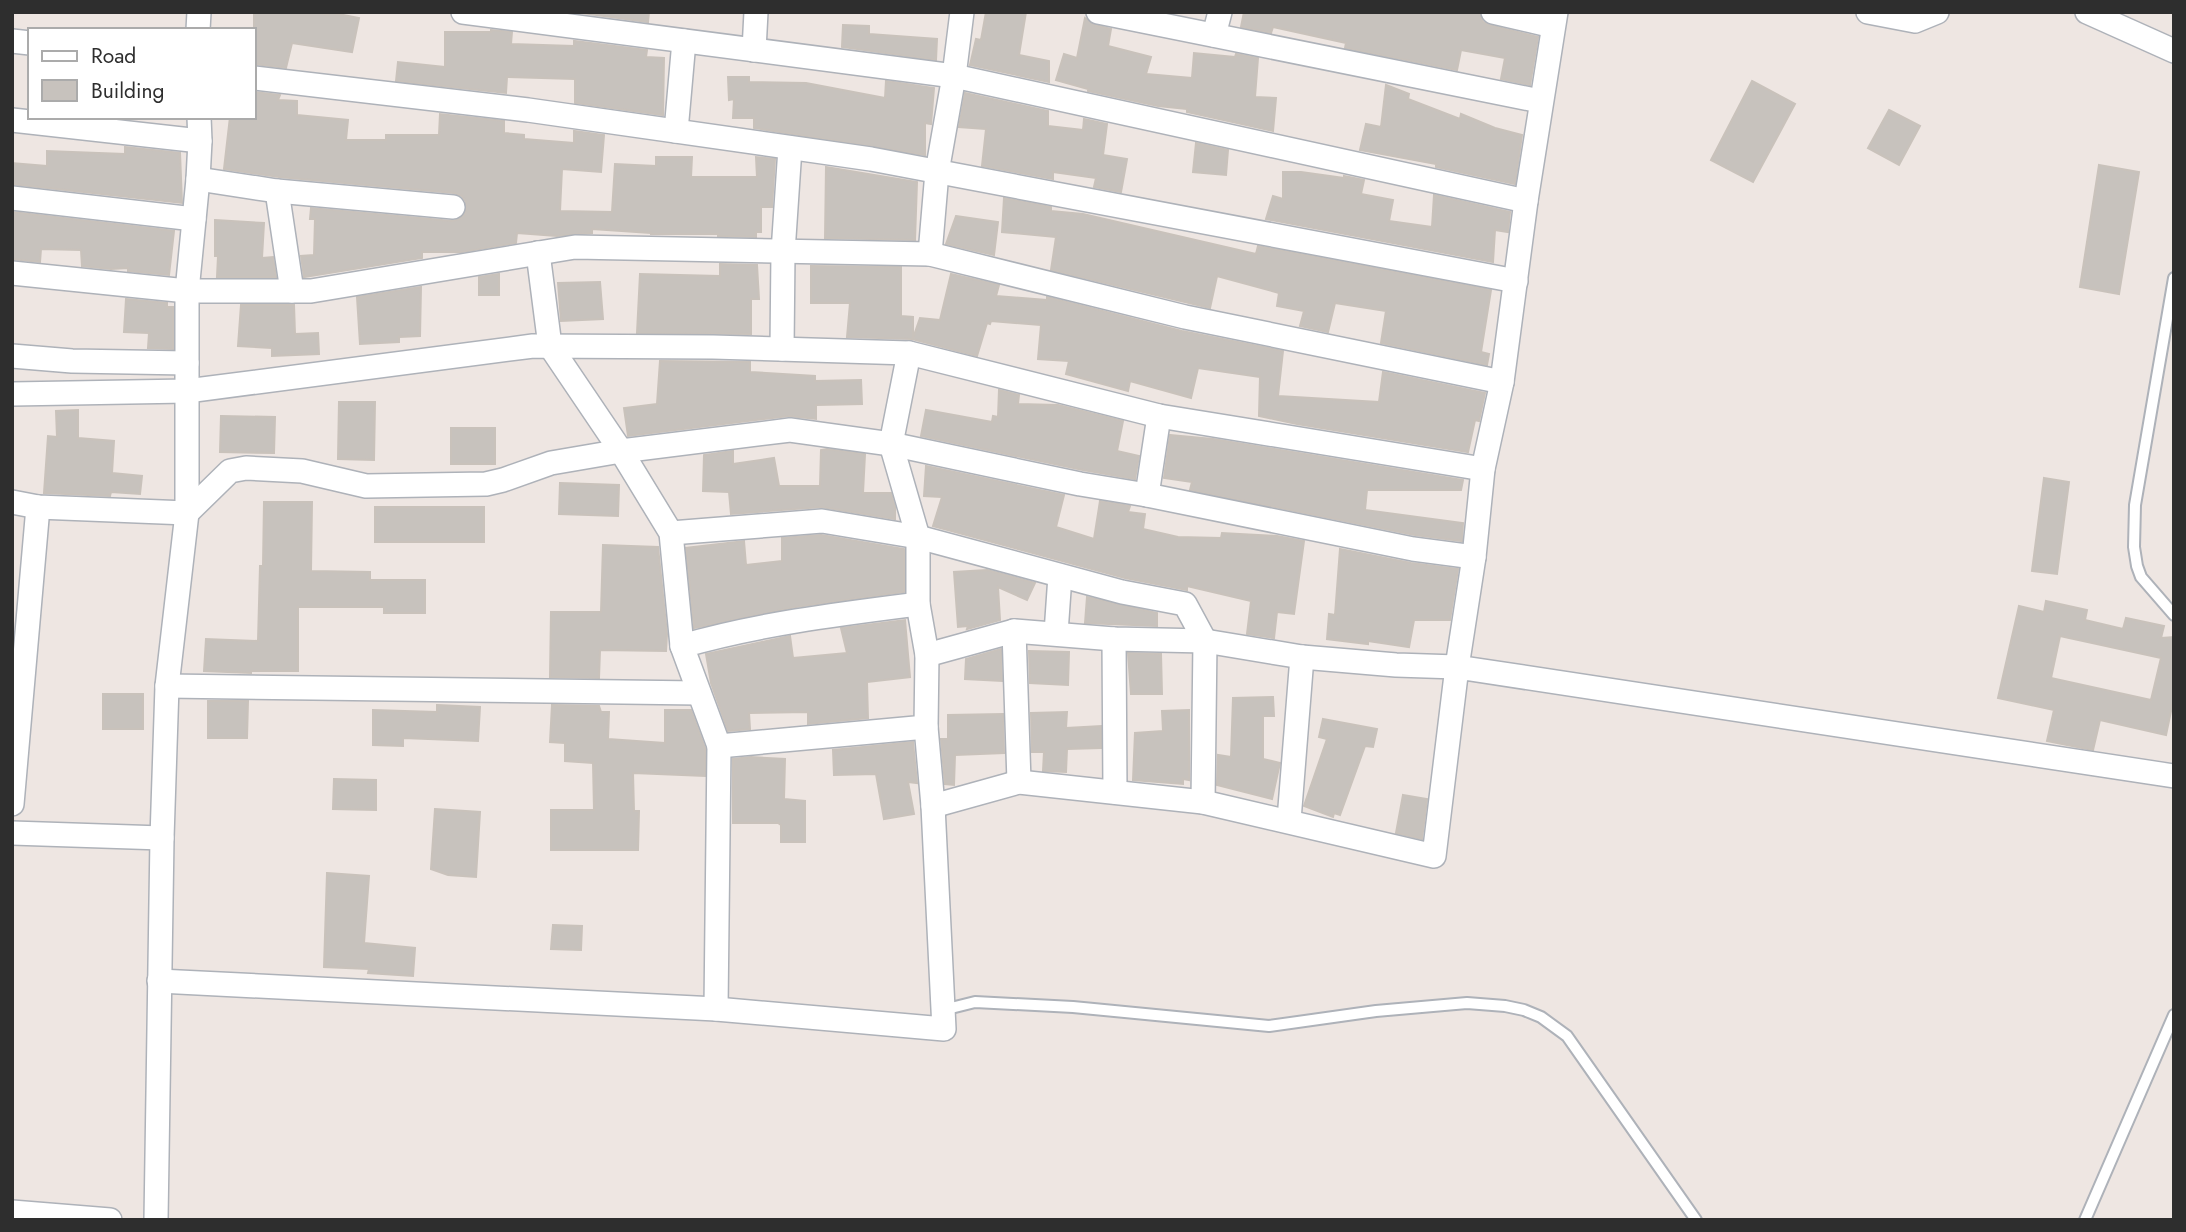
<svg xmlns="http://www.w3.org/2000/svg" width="2186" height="1232" viewBox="0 0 2186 1232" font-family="Jost,sans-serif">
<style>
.building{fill:#c7c2bd;stroke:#c9c2bb;stroke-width:2;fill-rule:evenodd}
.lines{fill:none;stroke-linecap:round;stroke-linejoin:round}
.lane-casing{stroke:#aeb2b9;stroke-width:14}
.street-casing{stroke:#aeb2b9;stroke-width:26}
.lane{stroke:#fff;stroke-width:10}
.street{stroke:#fff;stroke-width:23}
</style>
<rect width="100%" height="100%" fill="#eee6e2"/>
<g class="building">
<path d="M254,12H316L328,15V12L359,18L352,52L292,43L286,68L254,64Z"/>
<path d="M575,12H649L648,22Z"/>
<path d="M986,12H1026L1019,55L1049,61V82L970,65L976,39L981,40Z"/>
<path d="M1244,12H1479L1483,22L1489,25L1538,37L1530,85L1501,79L1505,58L1461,50L1457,70L1345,48L1346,43L1273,27L1271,33L1241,27Z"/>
<path d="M1085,18L1095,25L1111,29L1108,46L1151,57L1146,74L1192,78L1194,53L1235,57L1236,54L1258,58L1255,97L1276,98L1273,131L1187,112V109L1158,106L1088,91V89L1056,80L1064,54L1077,58Z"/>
<path d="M843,25L869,26V34L937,39L936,60L842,47Z"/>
<path d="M491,30L512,32L511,44L574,46V41L647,50L646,57L664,58L663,115L575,103V79L507,77L506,93L396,81L398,62L445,67V32H491Z"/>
<path d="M728,77H749V82L806,83L885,98L886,81L934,88L931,124L925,123V155L754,128V118H733L734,99L729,100Z"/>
<path d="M1752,81L1795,104L1753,182L1711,160Z"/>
<path d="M1386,85L1409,94L1408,99L1460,119L1461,114L1495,128L1522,135L1515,184L1436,167V164L1360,150L1366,124L1381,127Z"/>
<path d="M254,92L280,95L278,100L297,101V115L348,120L346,140H386V135H439L440,114L504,121V133L524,135V139L574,143V131L604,135L601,172L562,169L560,211L612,212L615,164L656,166V157H692L691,177H757L756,157L775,159L772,207H761V232H756V237L718,236V234H651V233L592,229V233L557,236L517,233L516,243L462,252H422V258L304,277L301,256L314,255L315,219H310L311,208L452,221L459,219L465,214L466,202L462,196L454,193L279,177L224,169L230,117H254Z"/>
<path d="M965,93L1048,111V126L1083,130L1084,119L1107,124L1103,155L1127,159L1121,192L1094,187L1096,178L1053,172V179L982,166L986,129L959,127Z"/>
<path d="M1889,110L1920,126L1899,165L1868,148Z"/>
<path d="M1196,143L1228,150L1226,175L1193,172Z"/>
<path d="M125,147L180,153L182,203L12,184V163L47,166V151L125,154Z"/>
<path d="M2099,165L2139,172L2119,294L2080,287Z"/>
<path d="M826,167L917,182L915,240L825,238Z"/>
<path d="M1283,172H1301L1344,178V176L1364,180L1361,194L1393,200L1389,221L1432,227L1434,195L1510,212L1508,232L1495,230L1493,262L1266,219L1273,196L1283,199Z"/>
<path d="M1004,198L1051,207V211L1083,214L1256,254L1258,246L1491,290L1481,352L1489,354L1487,365L1381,343L1386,311L1335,303L1328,332L1300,326L1304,311L1277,306L1279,293L1217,276L1210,308L1051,270L1056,237L1002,232Z"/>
<path d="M12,212L174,231L169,275L128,271V268L111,269L82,266L81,250L41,249L40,262L12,259Z"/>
<path d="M956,216L998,222L994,255L946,244Z"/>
<path d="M215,220L264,223L262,258L273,257L276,277H217L218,256H215Z"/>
<path d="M720,264L757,265L759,299H751V334L637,333L640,274L720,276Z"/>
<path d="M811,266L901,267V316L913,317V338L920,318L940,320L951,274L999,285L996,296L1047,300V297L1182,331L1283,351L1278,396L1379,402L1383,372L1485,393L1479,421L1475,420L1468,452L1297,424L1259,416L1260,377L1198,368L1191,398L1130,381L1128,391L1066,374L1069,361L1038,359L1041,325L991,321L990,324L987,323L977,356L912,339L847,337L850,303H811Z"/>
<path d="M499,274V295H479V277Z"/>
<path d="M600,282L603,319L561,321L558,283Z"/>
<path d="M421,287L420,336L399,337V342L360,344L357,297Z"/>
<path d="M126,299L167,303V307H173V349L148,348L149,333L124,332Z"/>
<path d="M241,305H294L295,334L318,333L319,354L272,356V348L238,346Z"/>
<path d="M660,361L750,362V372L815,376V381L861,380L862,404L816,405V419L789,416L628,436L624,408L657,404Z"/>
<path d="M999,390L1019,395L1018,404L1058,405L1123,421L1117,451L1139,456L1135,479L1083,470L921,436L926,410L992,422L993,416L998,417Z"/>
<path d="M339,402H375L374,460L338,459Z"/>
<path d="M78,410V438L114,441L112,473L142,476L140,494L111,492L110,496L44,493L48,436L57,437L56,411Z"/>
<path d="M221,416L275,417L274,453L220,452Z"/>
<rect x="451" y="428" width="44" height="36"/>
<path d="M1170,435L1213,439L1463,480L1461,490H1367L1365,510L1463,523L1462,541L1415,535L1190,490L1192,482L1164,478Z"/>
<path d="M827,449L865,454L863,493H891L895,507V519L821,507L731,514L729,492L703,491L704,455L733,451V464L774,458L779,486H820L821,450Z"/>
<path d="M926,466L1064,495L1056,527L1094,539L1100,501L1130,506L1128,512L1145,514L1143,529L1178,537L1221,538L1222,533L1277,536L1304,541L1294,614L1277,612L1274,638L1247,634L1251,601L1187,586V590L1125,578L933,526L942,497L924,496Z"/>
<path d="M2044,478L2069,482L2057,574L2032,571Z"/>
<path d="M560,483L619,485L618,516L559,514Z"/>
<path d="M264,502H312L311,571L370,572V580H425V613H384V607H298V671H251V673L204,671L206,639L258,641L260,566H263Z"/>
<rect x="375" y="507" width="109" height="35"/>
<path d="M821,535L904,549V592L796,607L694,628L686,548L744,541L746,565L782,561V538Z"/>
<path d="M603,545L658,547L667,634L666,651L600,650L599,678L550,677L551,612H601Z"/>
<path d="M1340,549L1411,563L1458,569L1450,620H1414L1409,647L1368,641V644L1327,639L1329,614L1335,615Z"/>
<path d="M987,570L1035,583L1027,600L998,587L1000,620L967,629L968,626L958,627L954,572Z"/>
<path d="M1087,597L1157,613V626L1085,623Z"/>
<path d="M2046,601L2087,610L2085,620L2123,629L2126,618L2164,626L2161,638L2174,637V697L2166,735L2100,720L2093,750L2072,746L2047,741L2054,710L1998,698L2019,606L2044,612ZM2060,636L2161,658L2151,700L2051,678Z"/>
<path d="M905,620L910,677L867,682L868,718L808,724V712L749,713L750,729L728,731L711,683L706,654L790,636L793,658L847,653L841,628Z"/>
<path d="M1001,649L1002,681L965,679L966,659Z"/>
<path d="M1029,651L1069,652L1068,685L1030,683Z"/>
<path d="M1128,653L1161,654L1162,694H1131Z"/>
<rect x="103" y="694" width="40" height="35"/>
<path d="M1273,697L1274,716H1263V759L1280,763L1272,799L1217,785L1218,755L1231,757L1233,698Z"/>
<path d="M208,701H248L247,738H208Z"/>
<path d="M437,705L480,707L478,741L403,738V746L373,745V710L437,712Z"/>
<path d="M552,705L599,706L601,712H609L608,739L665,743V710H691L705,748V776L633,773L634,811H639L638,850H551V810H594L593,763L565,761V743L550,742Z"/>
<path d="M1189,710V780L1183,779V784L1133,780L1135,733L1163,731L1162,711Z"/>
<path d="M1067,712L1066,728L1101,726V748L1067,749L1066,772L1043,771L1044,752H1032L1031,713Z"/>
<path d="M1003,714L1004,753L955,755L954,785L945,784L941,739H948V715Z"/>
<path d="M1323,719L1377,729L1373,747L1365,746L1340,815L1334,813L1333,817L1304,806L1327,739L1319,737Z"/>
<path d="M913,742L917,783L908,782L914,814L884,819L876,774L834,775L833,750Z"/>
<path d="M751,757L785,759L784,799L805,801V842H781V825L778,823H733V759Z"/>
<path d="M334,779L376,780V810L333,809Z"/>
<path d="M1403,795L1427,799L1422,839L1396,833Z"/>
<path d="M435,809L480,812L476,877L448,875L431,869Z"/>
<path d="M327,873L369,876L364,943L415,948L413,976L368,973L369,969L324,967Z"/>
<path d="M553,925L582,926L581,950L551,949Z"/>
</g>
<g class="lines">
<defs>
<g id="lane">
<path d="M2174,278L2135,505L2134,547L2137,566L2141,577L2174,615"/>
<path d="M943,1010L975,1002L1073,1007L1269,1026L1376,1011L1467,1003L1505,1006L1524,1010L1541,1017L1567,1036L1696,1220"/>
<path d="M2085,1220L2174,1015"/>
</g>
<g id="street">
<path d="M463,12L954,76L1526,201"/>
<path d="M1098,12L1540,101"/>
<path d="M1493,12L1553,26"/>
<path d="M1868,12L1915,21L1937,12"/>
<path d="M2087,12L2174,51"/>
<path d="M198,30L199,12"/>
<path d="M1214,35L1220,12"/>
<path d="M12,41L30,43"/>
<path d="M754,50L756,12"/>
<path d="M254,78L528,110L871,159L1516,281"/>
<path d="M12,120L200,141"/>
<path d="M676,131L684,41"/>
<path d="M198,179L277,191L453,207"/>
<path d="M277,191L292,291"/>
<path d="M12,198L194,219"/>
<path d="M538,253L550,346L621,451L671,533L682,646"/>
<path d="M930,254L937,172L954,76L962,12"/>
<path d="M12,273L187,291H311L575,247L930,254L1185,317L1502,382"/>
<path d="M782,349L783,252L790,148"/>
<path d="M909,353L891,444L918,537V604L927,655L1014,631L1114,639L1205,641L1302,657L1396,665L1457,667L1474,557L1483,469L1502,382L1526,201L1556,12"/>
<path d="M12,356L72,361L187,363"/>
<path d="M12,394L187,391L533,346L713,347L909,353L1159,416L1483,469"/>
<path d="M1147,495L1159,416"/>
<path d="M12,502L38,507L187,513L230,471L246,468L302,471L366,486L486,484L503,480L551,463L621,451L790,430L891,444L1080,484L1147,495L1413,549L1474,557"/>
<path d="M671,533L822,521L918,537L1122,592L1185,604L1205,641L1203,802"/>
<path d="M918,604C839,614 758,624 682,646L719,746L926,727L927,655"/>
<path d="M1014,631L1019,782"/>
<path d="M1056,633L1060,576"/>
<path d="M1114,639L1115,792"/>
<path d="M167,686L699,693"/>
<path d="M12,804L38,507"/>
<path d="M933,806L1019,782L1203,802L1434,856L1457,667L2174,776"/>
<path d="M1289,820L1302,657"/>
<path d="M12,833L162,838"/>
<path d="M159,981L716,1009L944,1029L933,806L926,727"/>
<path d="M716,1009L719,746"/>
<path d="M12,1212L110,1220"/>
<path d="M156,1220L162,838L167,686L187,513V291L198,179L200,141L199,117"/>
</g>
</defs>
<use href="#lane" class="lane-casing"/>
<use href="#street" class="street-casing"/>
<use href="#lane" class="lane"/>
<use href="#street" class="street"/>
</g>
<rect width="2186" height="1232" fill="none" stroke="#2e2e2e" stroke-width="28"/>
<rect x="28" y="28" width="228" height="91" fill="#ffffff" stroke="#ababab" stroke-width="2"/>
<rect x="42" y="51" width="35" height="10" fill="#ffffff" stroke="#ababab" stroke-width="2"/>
<text x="91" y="63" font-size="21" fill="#2e2e2e">Road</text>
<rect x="42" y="80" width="35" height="21" fill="#c7c2bd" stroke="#ababab" stroke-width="2"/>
<text x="91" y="98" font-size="21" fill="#2e2e2e">Building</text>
</svg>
